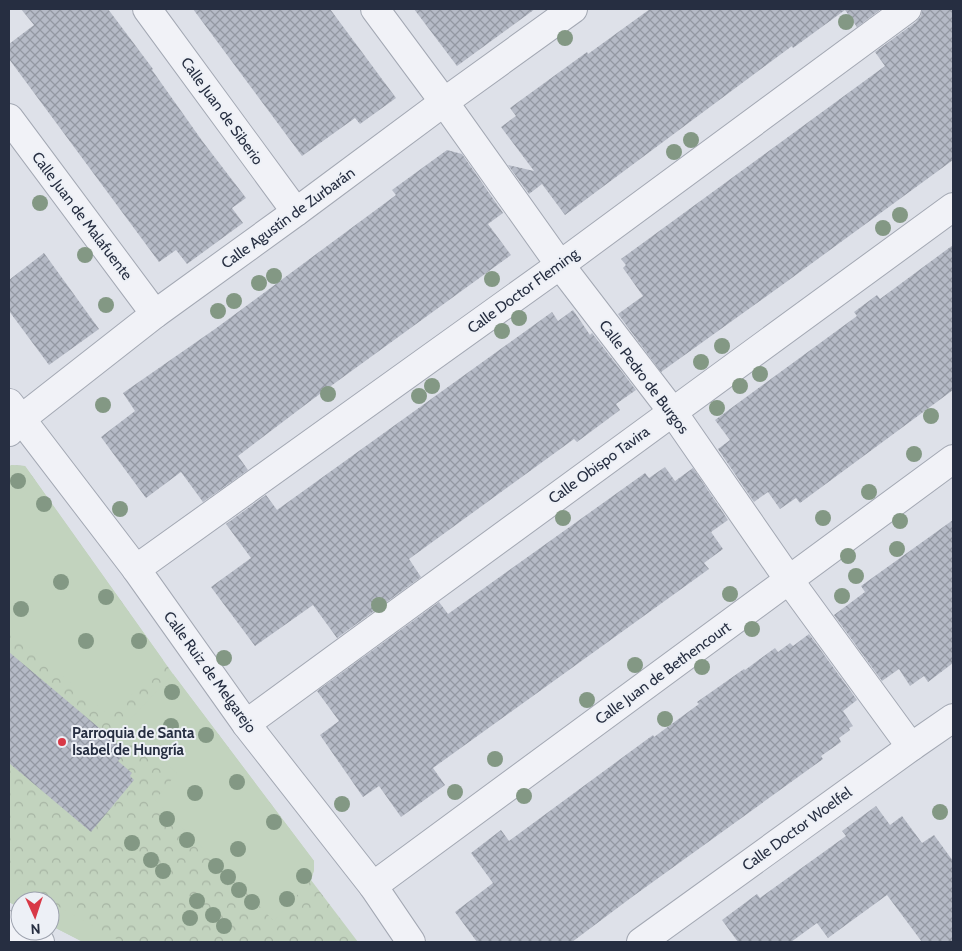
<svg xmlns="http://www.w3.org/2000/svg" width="962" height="951" viewBox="0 0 962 951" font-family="Cabin,sans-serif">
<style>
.park{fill:url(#park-crowns)}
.garden{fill:#c2d3be}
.building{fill:url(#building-cross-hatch)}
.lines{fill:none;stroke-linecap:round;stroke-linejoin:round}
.minor-casing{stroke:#a3a8b3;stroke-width:30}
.minor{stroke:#f1f2f7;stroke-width:28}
.tree{fill:#839884}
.poi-dot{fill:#d83947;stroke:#edf0f6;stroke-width:2}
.labels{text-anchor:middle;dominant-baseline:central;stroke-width:4;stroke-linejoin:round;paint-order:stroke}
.street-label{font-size:15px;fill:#262e41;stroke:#edf0f6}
.poi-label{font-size:15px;font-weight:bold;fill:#262e41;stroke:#edf0f6;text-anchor:start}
</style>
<defs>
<pattern id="park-crowns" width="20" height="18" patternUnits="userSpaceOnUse" patternTransform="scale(1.25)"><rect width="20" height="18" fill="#c2d3be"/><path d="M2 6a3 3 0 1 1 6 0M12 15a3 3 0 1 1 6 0" fill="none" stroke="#a7b5a4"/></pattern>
<pattern id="building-cross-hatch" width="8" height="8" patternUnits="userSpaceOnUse" patternTransform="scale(1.25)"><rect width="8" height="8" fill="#b5bac6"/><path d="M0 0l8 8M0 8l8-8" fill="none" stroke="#9398a2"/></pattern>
</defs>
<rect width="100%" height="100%" fill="#dee1e9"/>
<path class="park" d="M11,465L25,466L173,674L314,861V870L311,880L358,942H83L50,925V901H20V908L9,902V468Z"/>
<g class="garden">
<path d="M11,465L25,466L163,660L111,717L9,630V468Z"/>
<path d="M173,674L314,861V870L311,880L274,921L155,800L177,773L123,727Z"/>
<path d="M9,879L48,901H20V908L9,902Z"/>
<path d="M50,902L122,942H83L50,925Z"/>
</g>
<g class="building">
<path d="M21,9H108L153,69L152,70L203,142L246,198L232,208L243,223L187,264L176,250L159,262L9,59V44L34,25Z"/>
<path d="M193,9H330L396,98L360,124L355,118L302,156Z"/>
<path d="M414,9H535L457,66Z"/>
<path d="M650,9H881L857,27L845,10L793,48L792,46L565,215L542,184L529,194L508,165L534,171L501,127L516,116L510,108L587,52L588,54Z"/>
<path d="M922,9H953V160L789,280L661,372L618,314L643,296L623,268L626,265L621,259L885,66L875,52L916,22L921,16Z"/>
<path d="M447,150L462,154L503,213L488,224L511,255L313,399L238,456L248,470L203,502L181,472L146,498L101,437L135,411L123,393L215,329L396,195L392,190Z"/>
<path d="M953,245V390L800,503L796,498L780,509L768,492L754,502L718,449L730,440L715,420L857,316L854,312L877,295L880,299Z"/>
<path d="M44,253L99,329L49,365L9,311V280Z"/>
<path d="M573,310L590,335L592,333L636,390L616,404L620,410L577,442L574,439L409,559L421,577L337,638L313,605L255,646L211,587L251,558L226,524L266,495L277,510L552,312L558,321Z"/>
<path d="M665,467L675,481L693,468L728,520L711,532L723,549L704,563L709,569L433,768L445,785L401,817L379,786L363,797L320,735L339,721L317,691L439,602L448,614L645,473L649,478Z"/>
<path d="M953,520V663L928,682L924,676L910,686L899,669L882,681L834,615L865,592L861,586Z"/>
<path d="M809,634L857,700L843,711L853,726L849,728L850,730L839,738L841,742L821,756L823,759L632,897L572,942H477L455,912L493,883L471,853L501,830L509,841L653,735L654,737L699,704L697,702L744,669L745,670L775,648L778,652L790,643L793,646Z"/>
<path d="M9,652L104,732L126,752L118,761L132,773L130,776L134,780L91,832L9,763Z"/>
<path d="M876,806L890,825L902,816L922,843L934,835L953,861V942H922L887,895L828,938L817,923L791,942H738L722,920L757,894L760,898L846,836L842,831Z"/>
</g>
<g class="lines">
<defs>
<g id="minor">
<path d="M147,9L296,212"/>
<path d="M375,9L444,102L560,265L672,411L789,580L911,747"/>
<path d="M9,118L155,314"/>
<path d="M9,403L136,569L246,724L373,886L411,942"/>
<path d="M9,432L21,419L155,314L296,212L444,102L573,9"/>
<path d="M136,569L560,265L907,9"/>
<path d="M246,724L953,207"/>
<path d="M373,886L953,459"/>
<path d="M9,925L40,942"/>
<path d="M641,942L911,747L953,718"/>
</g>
</defs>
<use href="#minor" class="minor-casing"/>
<use href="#minor" class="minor"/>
</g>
<g class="tree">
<circle cx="846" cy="22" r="8"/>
<circle cx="565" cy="38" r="8"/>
<circle cx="691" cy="140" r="8"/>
<circle cx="674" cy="152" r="8"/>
<circle cx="40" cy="203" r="8"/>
<circle cx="900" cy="215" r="8"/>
<circle cx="883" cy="228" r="8"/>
<circle cx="85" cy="255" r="8"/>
<circle cx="274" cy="276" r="8"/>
<circle cx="492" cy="279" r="8"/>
<circle cx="259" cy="283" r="8"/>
<circle cx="234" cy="301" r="8"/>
<circle cx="106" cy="305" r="8"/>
<circle cx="218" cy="311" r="8"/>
<circle cx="519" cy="318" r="8"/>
<circle cx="502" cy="331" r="8"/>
<circle cx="722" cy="346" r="8"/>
<circle cx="701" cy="362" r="8"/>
<circle cx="760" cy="374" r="8"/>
<circle cx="432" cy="386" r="8"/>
<circle cx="740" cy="386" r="8"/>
<circle cx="328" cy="394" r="8"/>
<circle cx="419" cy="396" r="8"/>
<circle cx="103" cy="405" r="8"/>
<circle cx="717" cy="408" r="8"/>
<circle cx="931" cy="416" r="8"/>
<circle cx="914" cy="454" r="8"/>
<circle cx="18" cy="481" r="8"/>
<circle cx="869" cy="492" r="8"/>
<circle cx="44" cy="504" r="8"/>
<circle cx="120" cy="509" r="8"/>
<circle cx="563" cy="518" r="8"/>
<circle cx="823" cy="518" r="8"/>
<circle cx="900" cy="521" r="8"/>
<circle cx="897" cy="549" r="8"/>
<circle cx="848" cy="556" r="8"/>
<circle cx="856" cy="576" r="8"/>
<circle cx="61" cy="582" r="8"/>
<circle cx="730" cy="594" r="8"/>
<circle cx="842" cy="596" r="8"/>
<circle cx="106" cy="597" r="8"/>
<circle cx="379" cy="605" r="8"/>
<circle cx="21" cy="609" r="8"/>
<circle cx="752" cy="629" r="8"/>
<circle cx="86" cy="641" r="8"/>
<circle cx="139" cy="641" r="8"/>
<circle cx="224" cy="658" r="8"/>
<circle cx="635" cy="665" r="8"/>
<circle cx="702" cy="667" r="8"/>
<circle cx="172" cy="692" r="8"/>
<circle cx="587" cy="700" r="8"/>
<circle cx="665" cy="719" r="8"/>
<circle cx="171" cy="726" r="8"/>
<circle cx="206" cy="735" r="8"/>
<circle cx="495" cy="759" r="8"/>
<circle cx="237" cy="782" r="8"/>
<circle cx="455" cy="792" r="8"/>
<circle cx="195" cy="793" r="8"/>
<circle cx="524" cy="796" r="8"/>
<circle cx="342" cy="804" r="8"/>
<circle cx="940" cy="812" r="8"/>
<circle cx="167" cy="819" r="8"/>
<circle cx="274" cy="822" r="8"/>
<circle cx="187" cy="840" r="8"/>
<circle cx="132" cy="843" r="8"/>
<circle cx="238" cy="849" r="8"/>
<circle cx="151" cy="860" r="8"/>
<circle cx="216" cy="866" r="8"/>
<circle cx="163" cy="871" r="8"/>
<circle cx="304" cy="876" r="8"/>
<circle cx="228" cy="877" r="8"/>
<circle cx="239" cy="890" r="8"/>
<circle cx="287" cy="899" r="8"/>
<circle cx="197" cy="901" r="8"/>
<circle cx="252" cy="902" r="8"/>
<circle cx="213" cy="915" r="8"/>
<circle cx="190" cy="918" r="8"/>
<circle cx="224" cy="926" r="8"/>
</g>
<circle class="poi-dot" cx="62" cy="742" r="5"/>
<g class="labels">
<g class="street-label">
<text transform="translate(222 111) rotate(54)">Calle Juan de Siberio</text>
<text transform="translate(82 216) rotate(53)">Calle Juan de Malafuente</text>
<text transform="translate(288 218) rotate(-36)">Calle Agustín de Zurbarán</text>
<text transform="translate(523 291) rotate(-36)">Calle Doctor Fleming</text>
<text transform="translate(644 377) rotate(53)">Calle Pedro de Burgos</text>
<text transform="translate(599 465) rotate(-36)">Calle Obispo Tavira</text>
<text transform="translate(210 672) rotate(54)">Calle Ruiz de Melgarejo</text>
<text transform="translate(663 673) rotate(-36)">Calle Juan de Bethencourt</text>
<text transform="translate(797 829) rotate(-36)">Calle Doctor Woelfel</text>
</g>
<g class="poi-label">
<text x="72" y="733">Parroquia de Santa<tspan x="72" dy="17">Isabel de Hungría</tspan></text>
</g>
</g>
<rect width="962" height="951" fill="none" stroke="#262e41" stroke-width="20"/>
<g transform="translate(35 916) rotate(177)"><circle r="24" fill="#edf0f6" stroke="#9da2ae"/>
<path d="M0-4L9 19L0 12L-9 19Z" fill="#d83947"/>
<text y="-8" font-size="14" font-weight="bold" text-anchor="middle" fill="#262e41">N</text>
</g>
</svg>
